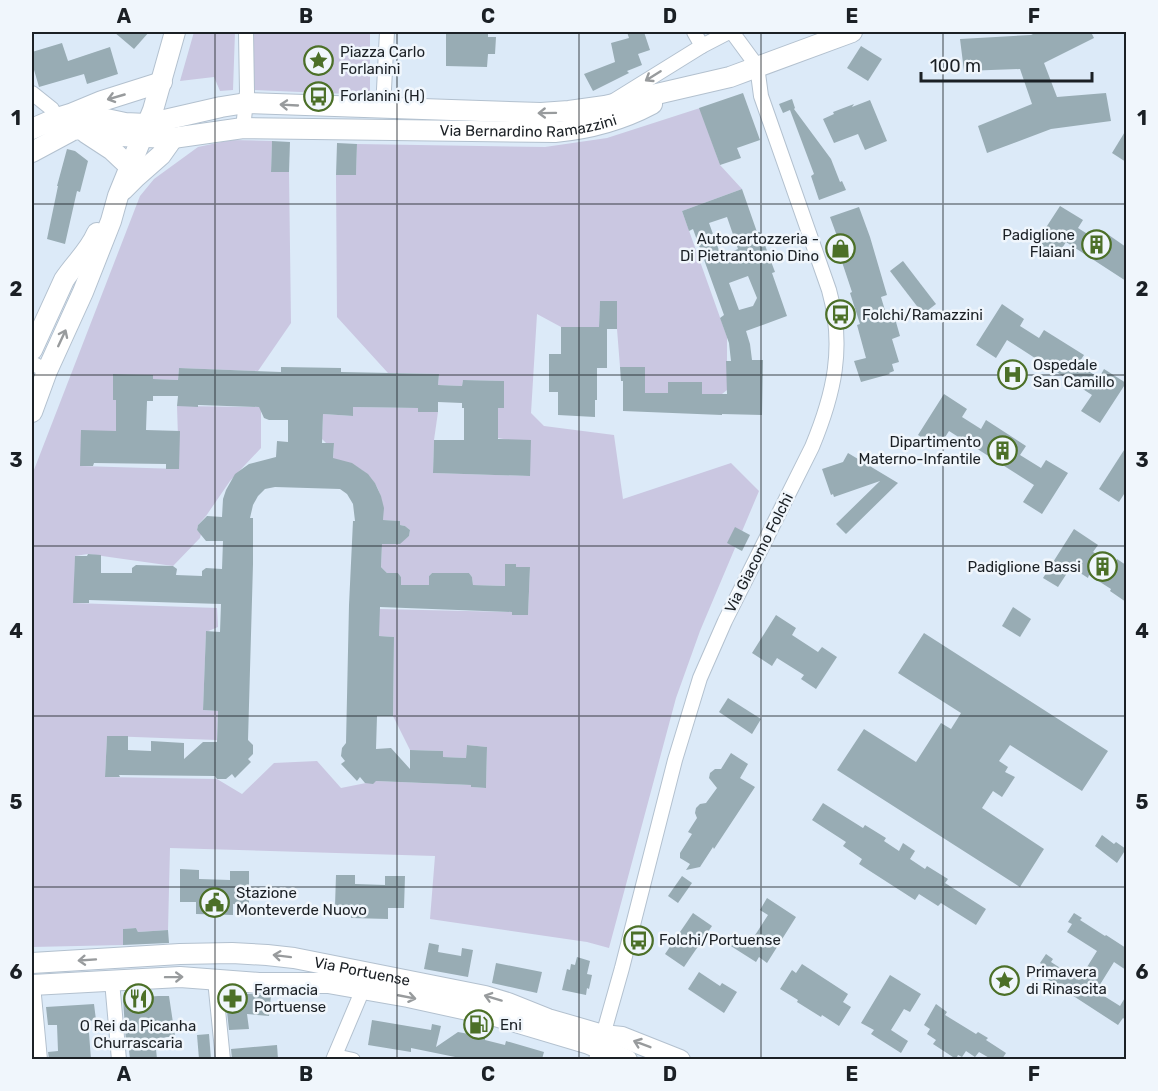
<svg xmlns="http://www.w3.org/2000/svg" width="1158" height="1091" viewBox="0 0 1158 1091" font-family="Rubik,sans-serif">
<style>
.green{fill:#cac7e1}
.building{fill:#98acb4;fill-rule:evenodd}
.lines{fill:none;stroke-linecap:round;stroke-linejoin:round}
.street-casing{stroke:#b3c1cf;stroke-width:16}
.secondary-casing{stroke:#b3c1cf;stroke-width:22}
.street{stroke:#fff;stroke-width:14}
.secondary{stroke:#fff;stroke-width:20}
.oneway{stroke:#989b9d}
.grid{fill:none;stroke:#1b2025;stroke-width:1.5;stroke-opacity:0.55}
.labels{text-anchor:middle;dominant-baseline:central;stroke-width:5;stroke-linejoin:round;paint-order:stroke}
.poi-label{font-size:15px;fill:#1b2025;stroke:#f0f6fc;text-anchor:start}
.street-label{font-size:15px;fill:#1b2025;stroke:#f0f6fc}
.neatline{fill:none;stroke:#1b2025;stroke-width:2}
.grid-label{font-size:20px;text-anchor:middle;font-weight:bold;fill:#1b2025}
</style>
<rect width="100%" height="100%" fill="#dceaf8"/>
<g class="green">
<path d="M194,32H235L233,90L220,91L214,77L180,81Z"/>
<path d="M250,32H370V95L252,90Z"/>
<path d="M700,108L720,165L742,189L682,211L727,337V390L722,394H702L701,382H668V393H645L644,367H620L617,329L616,301L600,302L599,327H561L537,314L531,413L544,426L614,435L623,499L731,463L759,491L700,631L676,698L609,948L587,942L430,919L435,856L170,848L168,930L138,932L136,928L123,929V945L32,947V475L140,196L154,179L198,147L231,140L272,141L271,172H289L291,323L258,371L179,368L178,380L153,379V375L113,374V400H116V438L81,431V466L179,469L177,406L261,407V448L230,481L206,516L198,525L197,530L201,534L200,538L173,566L88,554L75,556L74,603L217,608L218,627L206,632L203,710L218,711L217,740L107,736L105,777L217,779L242,794L274,763L317,761L341,788L376,781L471,785V787L486,788L487,747L467,745L466,758L443,757V751L410,750L393,716L394,637L379,636V609L512,612L528,615L530,567H516V564H506L505,586L473,585L472,577L469,573H432L429,576V585H401V577L398,573H387L381,567L382,544H400V540L405,539L409,536L410,530L405,526L400,525V521L383,520C385,485 367,465 333,459L334,443H326L322,439L323,414L353,416V407L418,408L419,412H438L434,440L433,473L530,476L509,440L498,438V408H504V381L463,380L462,386L438,385L439,374L388,373L337,317L336,175H356L357,144L545,147L607,138Z"/>
</g>
<g class="building">
<path d="M114,32H149L134,49Z"/>
<path d="M446,32H488V37H496L495,54H488L487,67L446,66Z"/>
<path d="M627,32H644L650,50L638,54L642,65L627,71L629,73L593,91L584,74L615,62L611,43L629,38Z"/>
<path d="M1037,32H1091L1094,38L1044,63L1057,97L1106,93L1111,121L1051,129L987,153L978,126L1032,104L1020,69L964,71L960,39L1031,35Z"/>
<path d="M62,43L68,61L110,47L118,74L87,84L84,74L39,87L32,63V52Z"/>
<path d="M861,46L882,59L868,81L847,68Z"/>
<path d="M743,93L760,140L737,148L741,158L720,165L699,108Z"/>
<path d="M792,99L795,108L794,109L831,159L840,182L842,181L846,190L819,200L811,176L814,174L790,110L783,113L779,104Z"/>
<path d="M870,100L887,141L865,150L858,134L834,143L823,119L834,114L833,112L854,104L852,107Z"/>
<path d="M1126,130V162L1112,153Z"/>
<path d="M272,141L290,142L289,172H271Z"/>
<path d="M337,143L357,144L356,175H336Z"/>
<path d="M67,149L75,151L88,161L80,192L77,191L65,244L47,239L58,186H57Z"/>
<path d="M742,189L757,232H760L775,272L772,273L787,316L746,331L750,344L752,360H763L762,415L722,414V415L623,411V381H621L620,367H645V393H668V382H702V394H727L726,361H731L729,343L720,318L724,315L693,229L689,231L682,211ZM727,217L738,249L721,256L709,223ZM748,276L757,298L753,306L739,310L729,283Z"/>
<path d="M1060,206L1083,220L1078,228L1097,240L1103,231L1126,247V281L1066,242L1055,259L1034,246Z"/>
<path d="M859,207L870,237L887,295L881,297L887,317L894,315L900,336L892,339L899,362L892,364L894,371L889,373L890,374L861,382L854,361L866,358L857,325L860,324L850,293L852,292L841,259L845,258L830,217Z"/>
<path d="M903,261L936,304L923,314L890,271Z"/>
<path d="M600,301H617V329H607V368H597V400H595V417L558,415V392H549V354H561V327H599Z"/>
<path d="M1002,304L1024,319L1020,326L1039,338L1044,330L1084,355L1078,364L1099,378L1104,369L1126,383L1100,423L1081,411L1092,395L1007,340L996,358L976,345Z"/>
<path d="M281,367L341,368V372L439,374L438,385L462,386L463,380L504,381V408H498V439L531,440L530,476L433,473L434,440H464V408H462V403L438,402V412H418V408L353,407V416L323,414L322,443H334L333,458L352,463L368,474L375,483L381,496L384,508L383,520L400,521V525L405,526L410,530L409,536L400,544H382L381,567L387,573H398L401,577V585H429V576L432,573H469L472,577L473,585L505,586V564H516V567H530L528,615H512V612L380,607L379,636L394,637L393,716H377L376,749L391,748L410,769V750L443,751V757L466,758L467,745L487,747L486,788L471,787V785L376,781L373,784L365,783L360,777L357,781L341,764L345,761L341,756L342,748L346,743L349,605L353,521H355L353,504L347,494L340,489L275,487L265,489L258,496L253,505L250,518H253V564L248,740L253,745V754L248,759L251,762L235,778L232,774L226,779H217L215,776L119,775L120,777H105L107,736H128V750L151,751V741L184,743V759L203,742H217L218,711L203,710L206,631L220,632L221,604L89,600V603H73L75,556H87L88,554L101,555V573H132V568L136,565L173,566L177,569L176,575L202,576V571L206,568L222,569L223,541H206L197,530L198,525L207,516L222,517L223,499L226,490L235,474L249,464L276,457L277,441L288,442V420H269L264,418L259,407L198,405V407L177,406L178,396H153V401H147L146,430L180,431L179,469H166V464L94,463L93,466H80L81,430L116,431V400H113V374L153,375V379L178,380L179,368L281,372Z"/>
<path d="M944,394L967,409L962,417L981,429L986,420L1026,446L1020,455L1041,468L1046,460L1068,473L1042,514L1023,502L1034,485L949,431L938,448L918,435Z"/>
<path d="M1126,447V491L1119,502L1099,489Z"/>
<path d="M848,453L898,483L846,534L836,524L880,481L834,497L833,494L831,495L822,469L843,462Z"/>
<path d="M735,527L750,535L742,551L727,543Z"/>
<path d="M1074,529L1098,545L1093,552L1113,565L1117,559L1126,565V602L1110,591L1111,589L1089,575L1088,578L1071,567L1058,587L1043,578Z"/>
<path d="M1013,607L1031,619L1020,637L1002,626Z"/>
<path d="M776,615L796,628L792,635L818,652L822,647L837,657L816,689L801,679L804,675L777,658L772,666L752,653Z"/>
<path d="M924,633L1108,751L1082,791L1010,745L999,761L1008,767L1005,772L1015,777L1002,797L993,791L982,808L1044,849L1020,887L837,770L864,729L916,762L941,723L951,729L961,713L898,673Z"/>
<path d="M728,698L761,719L752,734L719,712Z"/>
<path d="M731,753L748,764L740,778L755,787L714,849L713,847L700,867L686,870L690,864L680,858V853L692,834L688,832L697,818L695,813L696,808L700,804L706,803L717,788L709,778L710,773L715,769H721Z"/>
<path d="M823,803L863,828L865,825L886,838L884,841L899,851L903,843L915,851L910,859L925,869L927,866L948,879L945,883L986,909L976,925L941,903L938,906L919,894L915,900L859,864L862,859L843,846L846,842L812,820Z"/>
<path d="M1102,835L1114,844L1116,842L1126,849L1117,863L1095,846Z"/>
<path d="M180,869L199,870V879L230,880V871H249V905L233,904V915L196,914V902H180Z"/>
<path d="M336,875H355V884L385,885V876H405L404,908H388V919L351,918V907L335,906Z"/>
<path d="M682,876L692,883L678,903L668,896Z"/>
<path d="M767,898L796,917L767,963L759,957L756,962L726,943L733,932L750,943L768,915L760,910Z"/>
<path d="M693,913L712,926L684,967L665,954Z"/>
<path d="M1074,913L1082,918L1080,920L1105,936L1106,935L1126,948V970L1114,962L1096,991L1120,1006L1126,996V1020L1123,1018L1118,1025L1038,973L1043,965L1040,963L1046,954L1053,959L1051,962L1079,980L1097,951L1067,932L1072,924L1068,922Z"/>
<path d="M136,928L138,932L168,930L169,943L123,945V929Z"/>
<path d="M429,943L439,945L438,952L461,956L462,948L473,950L468,977L424,969Z"/>
<path d="M577,957L590,961L587,974L592,975L589,989L587,988L586,995L562,990L567,969L570,970L571,964L575,965Z"/>
<path d="M496,963L542,972L537,993L492,983Z"/>
<path d="M802,964L848,994L843,1002L851,1007L839,1026L822,1015L821,1017L797,1002L798,1000L780,989L792,970L796,973Z"/>
<path d="M699,972L720,986L722,983L737,992L724,1013L688,989Z"/>
<path d="M890,975L921,994L910,1012L904,1009L891,1030L908,1041L901,1053L871,1034L874,1030L861,1023Z"/>
<path d="M225,993L271,995L269,1016L247,1014L249,1029L229,1030Z"/>
<path d="M158,996H169L175,1036L155,1039L157,1059H130L128,1042H126L123,999Z"/>
<path d="M94,1004L96,1020L88,1021L91,1059H49L48,1052L58,1051L57,1025H48L46,1007Z"/>
<path d="M936,1004L947,1012L945,1015L976,1034L978,1032L988,1038L986,1040L1006,1053L1002,1059H991L979,1052L975,1057L966,1051L962,1057L958,1055L956,1059L933,1044L936,1040L927,1034L930,1029L924,1025Z"/>
<path d="M372,1020L431,1030L432,1024L441,1026L436,1047L458,1032L485,1037V1040L505,1045L506,1041L544,1052L542,1059H492L482,1057L481,1059H465L411,1048V1052L368,1045Z"/>
<path d="M209,1034L211,1059H199L197,1035Z"/>
<path d="M277,1045L278,1059H232L231,1049Z"/>
</g>
<g class="lines">
<defs>
<g id="street">
<path d="M694,32L702,46"/>
<path d="M32,93L52,109L61,124"/>
<path d="M615,100L702,46L729,32"/>
<path d="M383,108L387,32"/>
<path d="M243,128L247,92L246,32"/>
<path d="M32,363L47,371"/>
<path d="M215,980L223,1060"/>
<path d="M112,981L119,1060"/>
<path d="M33,985L40,1060"/>
<path d="M335,1056L353,1060"/>
<path d="M333,1060L363,989"/>
<path d="M596,1060L622,968L675,760L700,678L725,621L812,447C834,394 845,347 829,290L761,96L757,66L732,32"/>
</g>
<g id="secondary">
<path d="M73,113L102,101L162,82"/>
<path d="M32,129L57,118L70,114H83L125,123L147,124L221,107L246,103L541,113L569,111L605,106L730,77L852,32"/>
<path d="M86,133L112,150L130,167"/>
<path id="s1" d="M32,152L73,130L86,128L119,136L173,138L243,128L555,132C589,129 622,120 652,104"/>
<path d="M123,190L136,177L161,155L173,138"/>
<path d="M32,350L64,280C75,263 89,252 97,233"/>
<path d="M32,412L47,371L83,292L111,221L118,196L153,110L175,32"/>
<path id="s2" d="M32,963L180,954L232,953L267,955L294,958L485,996L508,1003L548,1019L603,1035L622,1037L680,1060"/>
<path d="M32,985L180,977L259,983H328L408,997L495,1016L589,1044L627,1060"/>
</g>
</defs>
<use href="#street" class="street-casing"/>
<use href="#secondary" class="secondary-casing"/>
<use href="#street" class="street"/>
<use href="#secondary" class="secondary"/>
</g>
<defs><path id="oneway-shaft" d="M-6 0H5M1.5-3L5.5 0L1.5 3" fill="none" stroke-width="1.6" stroke-linecap="round" stroke-linejoin="round" transform="scale(1.5)"/></defs>
<g class="oneway">
<use href="#oneway-shaft" transform="translate(653 76) rotate(148)"/>
<use href="#oneway-shaft" transform="translate(116 97) rotate(164)"/>
<use href="#oneway-shaft" transform="translate(289 105) rotate(-177)"/>
<use href="#oneway-shaft" transform="translate(547 113) rotate(179)"/>
<use href="#oneway-shaft" transform="translate(62 338) rotate(-65)"/>
<use href="#oneway-shaft" transform="translate(282 956) rotate(-173)"/>
<use href="#oneway-shaft" transform="translate(87 960) rotate(176)"/>
<use href="#oneway-shaft" transform="translate(174 977) rotate(-1)"/>
<use href="#oneway-shaft" transform="translate(407 997) rotate(11)"/>
<use href="#oneway-shaft" transform="translate(493 998) rotate(-163)"/>
<use href="#oneway-shaft" transform="translate(642 1044) rotate(-159)"/>
</g>
<path class="grid" d="M215,32V1060M397,32V1060M579,32V1060M761,32V1060M943,32V1060M32,204H1126M32,375H1126M32,546H1126M32,716H1126M32,887H1126"/>
<defs>
<symbol id="sight-ring" viewBox="-11 -11 22 22"><circle r="9.5" fill="#f0f6fc" stroke="#4c7028" stroke-width="1.5"/><path d="M0-6L1.8-2.2L6-1.7L2.9 1.2L3.7 5.4L0 3.3L-3.7 5.4L-2.9 1.2L-6-1.7L-1.8-2.2Z" fill="#4c7028"/></symbol>
<symbol id="bus-ring" viewBox="-11 -11 22 22"><circle r="9.5" fill="#f0f6fc" stroke="#4c7028" stroke-width="1.5"/><path d="M-5-6H5V4H4V6H2V4H-2V6H-4V4H-5ZM-3.5-4V0h7V-4ZM-3.5 1.2v1.5H-2V1.2ZM2 1.2v1.5H3.5V1.2Z" fill="#4c7028"/></symbol>
<symbol id="building-ring" viewBox="-11 -11 22 22"><circle r="9.5" fill="#f0f6fc" stroke="#4c7028" stroke-width="1.5"/><path d="M-4-6H4V6H1V3H-1V6H-4ZM-2.5-4.3h1.7v1.8h-1.7ZM.8-4.3h1.7v1.8H.8ZM-2.5-1h1.7V.8h-1.7ZM.8-1h1.7V.8H.8Z" fill="#4c7028"/></symbol>
<symbol id="shop-ring" viewBox="-11 -11 22 22"><circle r="9.5" fill="#f0f6fc" stroke="#4c7028" stroke-width="1.5"/><path d="M-5-2.5h2.3a2.7 3.5 0 0 1 5.4 0H5L5.5 6h-11ZM-1.5-2.5h3a1.5 2.3 0 0 0-3 0Z" fill="#4c7028"/></symbol>
<symbol id="hospital-ring" viewBox="-11 -11 22 22"><circle r="9.5" fill="#f0f6fc" stroke="#4c7028" stroke-width="1.5"/><path d="M-5-5h3v3.5h4V-5h3V5h-3V1.5h-4V5h-3Z" fill="#4c7028"/></symbol>
<symbol id="civic-ring" viewBox="-11 -11 22 22"><circle r="9.5" fill="#f0f6fc" stroke="#4c7028" stroke-width="1.5"/><path d="M-.6-6.5H3V-4.5H.6V-3L4-1V1h2V6H-6V1h2V-1L-.6-3ZM-1.2 2.5V6h2.4V2.5Z" fill="#4c7028"/></symbol>
<symbol id="restaurant-ring" viewBox="-11 -11 22 22"><circle r="9.5" fill="#f0f6fc" stroke="#4c7028" stroke-width="1.5"/><path d="M-5-6h1v4h1v-4h1v4h1v-4h1v5L-1.5 .5V6h-2V.5L-5-1ZM5-6V6H3V1.5H1.5Q1.5-4 5-6Z" fill="#4c7028"/></symbol>
<symbol id="pharmacy-ring" viewBox="-11 -11 22 22"><circle r="9.5" fill="#f0f6fc" stroke="#4c7028" stroke-width="1.5"/><path d="M-2-6h4v4h4v4h-4v4h-4v-4h-4v-4h4Z" fill="#4c7028"/></symbol>
<symbol id="fuel-ring" viewBox="-11 -11 22 22"><circle r="9.5" fill="#f0f6fc" stroke="#4c7028" stroke-width="1.5"/><path d="M-5.5-6h7V0h2V4h1.3V-2.5L3-4.5l.8-.8L6-3V5H2.5V1h-1V6h-7ZM-4.2-4.7v3.2H.2V-4.7Z" fill="#4c7028"/></symbol>
</defs>
<g fill-rule="evenodd">
<use href="#sight-ring" x="302" y="44" width="33" height="33"/>
<use href="#bus-ring" x="302" y="80" width="33" height="33"/>
<use href="#building-ring" x="1080" y="228" width="33" height="33"/>
<use href="#shop-ring" x="824" y="232" width="33" height="33"/>
<use href="#bus-ring" x="824" y="298" width="33" height="33"/>
<use href="#hospital-ring" x="996" y="358" width="33" height="33"/>
<use href="#building-ring" x="986" y="434" width="33" height="33"/>
<use href="#building-ring" x="1086" y="550" width="33" height="33"/>
<use href="#civic-ring" x="198" y="886" width="33" height="33"/>
<use href="#bus-ring" x="622" y="924" width="33" height="33"/>
<use href="#sight-ring" x="988" y="964" width="33" height="33"/>
<use href="#restaurant-ring" x="122" y="982" width="33" height="33"/>
<use href="#pharmacy-ring" x="216" y="982" width="33" height="33"/>
<use href="#fuel-ring" x="462" y="1008" width="33" height="33"/>
</g>
<g class="labels">
<g class="poi-label">
<text x="340" y="52">Piazza Carlo<tspan x="340" dy="17">Forlanini</tspan></text>
<text x="340" y="96">Forlanini (H)</text>
<text x="1075" y="235" text-anchor="end">Padiglione<tspan x="1075" dy="17">Flaiani</tspan></text>
<text x="819" y="239" text-anchor="end">Autocartozzeria -<tspan x="819" dy="17">Di Pietrantonio Dino</tspan></text>
<text x="862" y="315">Folchi/Ramazzini</text>
<text x="1033" y="365">Ospedale<tspan x="1033" dy="17">San Camillo</tspan></text>
<text x="981" y="442" text-anchor="end">Dipartimento<tspan x="981" dy="17">Materno-Infantile</tspan></text>
<text x="1081" y="567" text-anchor="end">Padiglione Bassi</text>
<text x="236" y="893">Stazione<tspan x="236" dy="17">Monteverde Nuovo</tspan></text>
<text x="659" y="940">Folchi/Portuense</text>
<text x="1026" y="972">Primavera<tspan x="1026" dy="17">di Rinascita</tspan></text>
<text x="254" y="990">Farmacia<tspan x="254" dy="17">Portuense</tspan></text>
<text x="500" y="1025">Eni</text>
<text x="138" y="1026" text-anchor="middle">O Rei da Picanha<tspan x="138" dy="17">Churrascaria</tspan></text>
</g>
<g class="street-label">
<text stroke="none"><textPath href="#s1" startOffset="504">Via Bernardino Ramazzini</textPath></text>
<text transform="translate(759 553) rotate(-63)">Via Giacomo Folchi</text>
<text stroke="none"><textPath href="#s2" startOffset="332">Via Portuense</textPath></text>
</g>
</g>
<rect width="1158" height="1091" fill="none" stroke="#f0f6fc" stroke-width="66"/>
<path d="M921 72v9h171v-9" fill="none" stroke="#1b2025" stroke-width="3"/>
<text x="930" y="72" font-size="18" fill="#1b2025" stroke="#f0f6fc" stroke-width="4.5" paint-order="stroke">100 m</text>
<rect x="33" y="33" width="1092" height="1025" class="neatline"/>
<g class="grid-label">
<text x="124" y="23">A</text>
<text x="306" y="23">B</text>
<text x="488" y="23">C</text>
<text x="670" y="23">D</text>
<text x="852" y="23">E</text>
<text x="1034" y="23">F</text>
<text x="16" y="125">1</text>
<text x="1142" y="125">1</text>
<text x="16" y="296">2</text>
<text x="1142" y="296">2</text>
<text x="16" y="467">3</text>
<text x="1142" y="467">3</text>
<text x="16" y="638">4</text>
<text x="1142" y="638">4</text>
<text x="16" y="809">5</text>
<text x="1142" y="809">5</text>
<text x="16" y="979">6</text>
<text x="1142" y="979">6</text>
<text x="124" y="1081">A</text>
<text x="306" y="1081">B</text>
<text x="488" y="1081">C</text>
<text x="670" y="1081">D</text>
<text x="852" y="1081">E</text>
<text x="1034" y="1081">F</text>
</g>
</svg>
